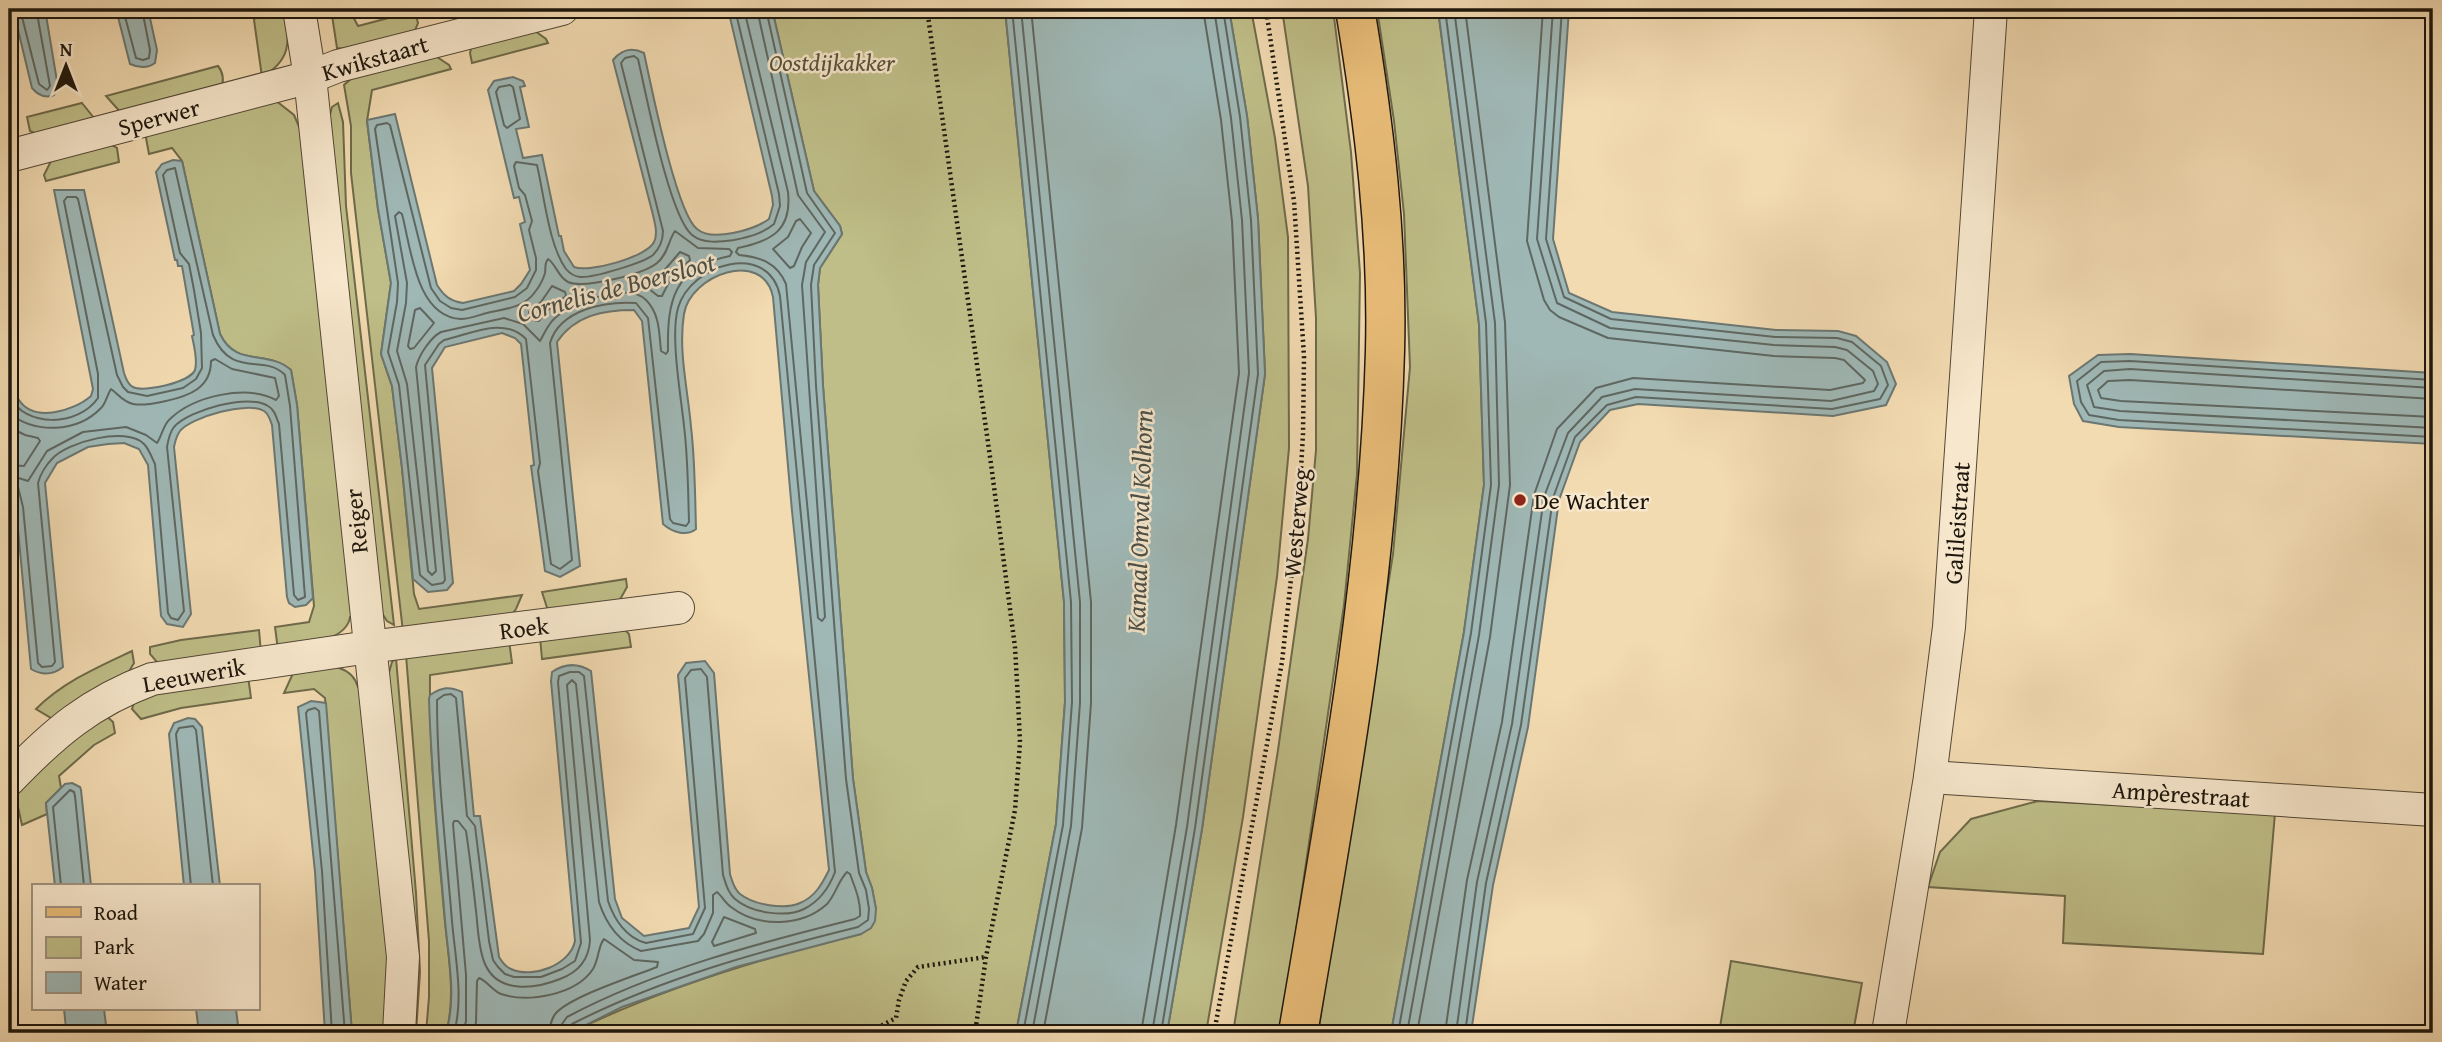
<svg xmlns="http://www.w3.org/2000/svg" width="2442" height="1042" viewBox="0 0 2442 1042" font-family="'Gentium Book Plus',serif">
<style>
.green{fill:#bfbe88;stroke:#6e6a4a;stroke-width:2}
.water{fill:#9fb8b6;stroke:#6b7772;stroke-width:2}
.lines{fill:none;stroke-linecap:round;stroke-linejoin:round}
.shore{stroke:#5e6761;stroke-width:2}
.street-casing{stroke:#524735;stroke-width:34}
.primary-casing{stroke:#1d160c;stroke-width:41}
.path{stroke:#1d160c;stroke-width:4.5;stroke-dasharray:2 3.5;stroke-linecap:butt}
.street{stroke:#f7e7cc;stroke-width:32}
.primary{stroke:#e9bd78;stroke-width:38}
.poi-dot{fill:#8f2418;stroke:#f7e7cc;stroke-width:2.5}
.labels{text-anchor:middle;dominant-baseline:central;stroke-width:5;stroke-linejoin:round;paint-order:stroke}
.street-label{font-size:24px;fill:#1d160c;stroke:#f7e7cc}
.park-label{font-size:24px;font-style:italic;fill:#565137;stroke:#f7e7cc}
.poi-label{font-size:24px;fill:#1d160c;stroke:#f7e7cc;text-anchor:start}
.water-label{font-size:26px;font-style:italic;fill:#4a4f48;stroke:#f7e7cc}
</style>
<rect width="100%" height="100%" fill="#f2dab1"/>
<filter id="stains"><feTurbulence type="fractalNoise" baseFrequency=".00286" numOctaves="4"/><feColorMatrix values="0 0 0 0 .2 0 0 0 0 .09 0 0 0 0 .02 0 0 0 .5 -.17"/></filter>
<radialGradient id="worn" r=".72"><stop offset=".6" stop-color="#630" stop-opacity="0"/><stop offset="1" stop-color="#630" stop-opacity=".3"/></radialGradient>
<g class="green">
<path d="M256,9H285C289,40 293,59 262,77L254,20L257,14Z"/>
<path d="M331,9H349L358,26L415,11L418,23L414,33L355,50L337,48Z"/>
<path d="M772,9H1005L1064,602L1065,702L1056,824L1016,1033H570C662,988 761,958 861,934L876,909L872,888L866,872L853,779L823,386L818,285L820,268L842,234L840,226L814,191Z"/>
<path d="M1229,9H1251L1275,138L1288,237L1289,448L1277,577L1243,817L1206,1033H1167L1202,829L1265,374L1258,219L1247,116Z"/>
<path d="M1282,9H1333L1351,152L1360,273L1357,474L1344,605L1281,1033H1233L1278,750L1308,539L1316,450V318L1308,186Z"/>
<path d="M1377,9H1438L1479,324L1484,485L1464,632L1391,1033H1318L1393,554L1410,367L1404,214L1394,121Z"/>
<path d="M528,26L546,39L548,43L472,63L470,53L473,41Z"/>
<path d="M431,53L449,65L451,69L372,90L367,121L378,209L391,283L381,354L392,386L402,468L414,594L419,609L522,595L516,609L508,620L403,632L351,173V126L344,85L361,70Z"/>
<path d="M218,66C224,73 224,81 221,90L122,114L106,96Z"/>
<path d="M275,100L294,115L301,131L353,616L350,617C347,642 298,646 278,650L275,627L309,622L314,606L297,405L291,370C267,349 236,368 220,334L182,161L172,148L149,154L146,138L152,130Z"/>
<path d="M82,103L94,118L43,137L30,131L27,117Z"/>
<path d="M338,103L343,122L346,206L394,625L387,621L380,610L328,122L332,107Z"/>
<path d="M108,143L117,148L119,162L46,181L44,175L53,157Z"/>
<path d="M626,579L627,587L618,603L549,614L542,592Z"/>
<path d="M259,630L261,653L162,668L150,654V647L181,640Z"/>
<path d="M625,630L629,634L631,647L542,659L540,637Z"/>
<path d="M509,640L512,663L430,675C429,754 437,832 444,911C447,950 457,995 446,1033H426L429,997V941L406,655Z"/>
<path d="M132,651L134,663L125,678L56,721L36,709C63,682 98,667 132,651Z"/>
<path d="M396,658L416,893L420,972L416,1033H411L388,676L392,662Z"/>
<path d="M338,665L339,668C349,671 355,677 358,687H361L388,949V1010L384,1033H352L325,698L314,689L284,693L295,669Z"/>
<path d="M248,676L251,698L181,708L141,719L132,709L136,696Z"/>
<path d="M103,713L113,722L115,733L94,745L59,776L61,788L46,803L47,814L22,825L14,789Z"/>
<path d="M2038,801L2275,813L2263,954L2063,943L2065,896L1928,887L1940,852L1971,819Z"/>
<path d="M1731,961L1862,983L1853,1033H1719Z"/>
</g>
<g class="water">
<path d="M13,9H45L58,87L54,95C45,99 38,95 32,88Z"/>
<path d="M116,9H148L157,50L155,63C147,69 139,68 130,64Z"/>
<path d="M728,9H772L814,191L840,226L842,234L820,268L818,285L823,386L853,779L866,872L872,888L876,909L875,921L871,928L861,934L736,967L622,1007L570,1033H446C457,997 448,957 445,920C439,847 431,773 429,699L430,695C442,687 450,686 462,692L474,816H480L499,957C502,962 506,967 511,969C533,979 570,965 575,941L551,681L552,672C565,663 578,663 591,671L615,899L622,918L644,936L689,928L699,907L678,675L686,663L705,661L714,673L730,874C732,881 734,889 740,894C754,905 784,910 800,903C815,897 822,884 829,870L792,511L773,297C763,248 690,275 684,314C678,351 688,390 691,427C695,460 695,495 696,529C686,537 672,532 663,524L642,321L634,310C604,310 575,315 557,342L580,566L560,577L545,571L531,466L534,465L521,344L515,338L502,333L445,347L432,368L453,583L447,590L428,592L413,579L402,468L392,386L381,354L391,283L378,209L367,120L395,114L437,285C444,296 450,301 463,303L514,291L521,284L530,270L520,224L525,222L519,197L514,198L488,90L494,81L513,77L523,81L525,86L520,87L529,127L516,129L523,158L542,155L559,236H561L564,251L574,267C589,273 647,257 654,242C658,234 655,224 653,215L613,60C622,49 632,47 644,53C651,85 676,212 697,229C712,242 754,230 769,219L773,205L772,196Z"/>
<path d="M1005,9H1229L1247,116L1258,219L1265,374L1202,829L1167,1033H1016L1056,824L1065,702L1064,602Z"/>
<path d="M1438,9H1569L1553,239L1569,293L1612,312L1776,330L1838,331L1856,336L1887,362L1896,384L1886,405L1833,416L1638,404L1610,410L1580,442L1559,500L1528,727L1493,885L1471,1033H1391L1464,632L1484,485L1479,324Z"/>
<path d="M173,160L182,161L220,334C236,368 267,349 291,370L297,405L313,598L306,605L295,607L289,603L287,597L272,425C270,420 269,414 264,411C248,401 191,417 180,431C177,435 175,442 174,447L191,614L183,627L167,624L161,616L148,465L139,449L124,443L108,444L88,447L57,463L45,483L63,667C53,675 43,676 31,669L16,508L12,490L9,488V373C11,382 13,392 19,400C34,423 74,411 91,396L93,389L54,190H84L124,373C126,378 127,384 133,387C144,393 190,382 195,370C198,360 194,346 192,336L194,335L182,266H178L177,260H175L156,172L162,164Z"/>
<path d="M2130,354L2433,373V444L2119,427L2083,421L2074,404L2069,376L2098,355Z"/>
<path d="M311,701L326,703L352,1033H325L315,872L298,707Z"/>
<path d="M188,718L195,719L202,727L220,886H184L169,734L174,723Z"/>
<path d="M72,783L80,787L81,790L91,886H55L46,803L65,784Z"/>
<path d="M64,1009H104L107,1033H70V1029L66,1028Z"/>
<path d="M196,1009H236L239,1033H199Z"/>
</g>
<g class="lines">
<g class="shore">
<path d="M20,9L39,84L47,90L50,86L38,19V9"/>
<path d="M123,9L136,58L143,60L149,58L150,50L142,9"/>
<path d="M744,9L788,192C792,230 772,241 738,248L736,252L739,255C761,257 777,263 786,284L818,618L822,621L825,617L802,285L806,262L825,232L798,195L757,9"/>
<path d="M1012,9L1071,602L1072,702L1063,825L1023,1033"/>
<path d="M1021,9L1080,602V703L1071,826L1032,1033"/>
<path d="M1031,9L1091,602V703L1082,828L1043,1033"/>
<path d="M510,85L513,87L520,119L507,128L504,125L496,92L499,87Z"/>
<path d="M399,212L402,214C411,248 416,317 461,319C469,319 479,315 487,313C504,309 524,308 535,292C539,287 543,280 545,273C546,267 544,264 548,259C556,264 558,277 568,282C584,289 644,274 657,263C668,254 668,241 675,231L698,248L729,249L732,252L730,256C674,267 667,300 668,351L666,354L661,351C659,333 660,314 646,300C628,281 571,303 555,318C548,324 544,334 540,341L523,324L504,318L441,332C430,338 419,355 416,367L436,571L432,575L428,571L407,384L397,351L406,303L407,283L395,216Z"/>
<path d="M800,219L811,233L802,247L794,266L790,268L773,249L788,237L796,221Z"/>
<path d="M680,252L689,256L690,260L670,280L662,296H658L644,285L643,281L662,273Z"/>
<path d="M552,286L565,292L566,296L547,311L539,321H536L530,316L529,312L541,302Z"/>
<path d="M420,308L434,323L414,348L410,349L408,346L415,310Z"/>
<path d="M2433,380L2130,361L2101,362L2077,381L2081,402L2089,415L2119,420L2433,437"/>
<path d="M2433,388L2130,369L2104,371L2087,385L2094,407L2120,411L2433,428"/>
<path d="M9,396C25,428 78,427 98,398V374L64,201L67,197H76L78,199L117,375L123,387L128,392L147,396L183,388L196,379L202,368L201,333L194,290L189,264L180,253L163,175L167,170L175,168L213,335C232,380 264,353 285,375L290,406L305,597L298,600L294,595L279,424C276,417 275,410 268,406C249,393 189,410 174,427C170,432 168,441 167,447L184,611L178,620L171,618L168,613L155,464C152,458 149,449 144,444C126,426 67,442 52,459C46,465 40,475 38,483L55,662L52,666L42,667L38,663L23,507L18,487L9,484"/>
<path d="M2433,399L2130,380L2108,381L2098,390L2101,398L2121,401L2433,417"/>
<path d="M9,413C35,434 77,433 101,408C106,403 107,395 111,389C118,394 123,402 133,404C144,406 156,403 166,401C189,396 211,388 211,361L215,359L232,369L275,378L279,396L276,400C246,384 194,396 170,419C163,425 162,436 157,443L146,435L126,427L83,432L47,451L28,481L9,475"/>
<path d="M9,427L25,435L38,438L40,441L24,466L9,465"/>
<path d="M61,886L53,807L70,790L74,792L75,796L84,886"/>
<path d="M191,886L176,734L179,728L193,726L196,730L213,886"/>
<path d="M724,917L755,929L756,933L714,946L712,942Z"/>
<path d="M332,1033L322,871L306,713L308,710L315,708L319,711L345,1033"/>
<path d="M454,1033C464,998 455,957 452,921C446,847 437,774 437,700L444,695L451,694L456,698L467,816L475,826L489,941L493,960L498,967L505,974L514,977H541L562,969L575,961L581,943L558,682L559,676L570,672H579L584,676L608,901C614,919 626,938 646,943L693,934L705,908L685,678L691,670L701,669L707,677L723,875C726,884 728,893 735,899C751,913 786,918 804,909C820,901 829,888 835,872L780,296C769,240 690,264 678,308C670,336 681,396 684,426C688,458 688,490 689,522L686,526L673,523L670,519L648,318L636,303C606,301 560,309 550,343L572,560L560,569L551,564L538,471L540,463L526,339C504,316 471,334 444,340L439,344L425,365L445,580L443,583L432,585L420,575L399,385L388,352L397,302L398,283L375,129L377,125L387,123L390,125L431,288L440,301L451,308L462,310L515,297L527,288L536,270V258L529,230L532,221L525,195L519,188L514,166L516,162L537,165C544,195 549,246 566,269C570,274 574,276 580,277C593,278 643,263 653,255C660,248 663,241 663,231L621,63L625,58L634,56L638,59C646,93 669,216 692,235C703,244 720,242 734,240C749,237 762,234 774,224L780,206L779,194L735,9"/>
<path d="M463,1033L466,1021V975L453,824L454,821H458L466,831C470,858 473,884 476,911C478,927 478,948 485,964C498,994 535,989 560,979C579,972 589,960 590,940L567,685L572,680L576,684L599,902C606,924 619,942 641,951L698,941L704,934L713,913V895L717,892C722,896 725,903 731,907C758,928 802,927 827,904C836,894 838,881 847,872L850,874C855,888 861,901 860,916L855,919C759,943 655,970 567,1017L562,1024L560,1033"/>
<path d="M474,1033L476,1022L477,981L479,978C487,981 492,990 501,994C528,1003 576,995 593,969C599,959 598,946 604,939L634,960L658,962L657,967C634,976 572,996 556,1013C551,1019 550,1026 549,1033"/>
<path d="M569,1033L572,1024C662,978 761,951 858,927L868,920L869,909L866,890L859,873L846,779L816,386L811,285L814,265L835,233L807,193L766,9"/>
<path d="M1141,1033L1176,825L1239,373L1232,221L1221,120L1203,9"/>
<path d="M1152,1033L1187,827L1249,373L1242,220L1231,118L1214,9"/>
<path d="M1161,1033L1195,828L1258,374L1251,220L1240,117L1223,9"/>
<path d="M1398,1033L1471,633L1491,485L1486,323L1445,9"/>
<path d="M1407,1033L1479,635L1499,485L1495,323L1454,9"/>
<path d="M1417,1033L1490,637L1510,485L1505,322L1465,9"/>
<path d="M1445,1033L1467,880L1502,722L1534,495L1557,429L1596,388L1633,378L1830,390L1863,383L1865,380L1844,360L1835,358L1774,356L1608,338L1559,317L1550,310L1544,300L1527,241L1543,9"/>
<path d="M1456,1033L1477,882L1512,724L1544,497L1568,433L1602,397L1635,389L1831,401L1874,391L1878,384L1873,371L1847,350L1835,347L1774,345L1610,328L1557,303L1537,239L1553,9"/>
<path d="M1465,1033L1486,883L1521,725L1553,498L1575,437L1607,405L1636,397L1832,409L1880,399L1888,385L1881,366L1852,342L1837,338L1775,337L1611,319L1564,297L1546,239L1562,9"/>
</g>
<defs>
<g id="street">
<path d="M299,9L310,77L403,957L399,1033"/>
<path d="M9,156L310,77L338,66L562,9"/>
<path d="M1930,777L2433,810"/>
<path d="M9,780C54,733 90,702 152,679L369,647L678,608"/>
<path d="M1888,1033L1930,777L1949,627L1991,9"/>
</g>
<path id="primary" d="M1298,1033C1336,809 1379,579 1385,351C1388,237 1374,122 1355,9"/>
</defs>
<use href="#street" class="street-casing"/>
<use href="#primary" class="primary-casing"/>
<g class="path">
<path d="M927,9L991,464L1015,647L1018,700L1020,742L1015,810L986,957L975,1033"/>
<path d="M867,1033L896,1018L899,1000L906,981L918,967L986,957"/>
<path d="M1214,1033L1282,662L1299,505L1303,434L1304,357L1294,201L1266,9"/>
</g>
<use href="#street" class="street"/>
<use href="#primary" class="primary"/>
</g>
<circle class="poi-dot" cx="1520" cy="500" r="7"/>
<g class="labels">
<g class="street-label">
<text transform="translate(375 58) rotate(-16)">Kwikstaart</text>
<text transform="translate(159 117) rotate(-15)">Sperwer</text>
<text transform="translate(356 521) rotate(-96)">Reiger</text>
<text transform="translate(1296 523) rotate(-85)">Westerweg</text>
<text transform="translate(1957 523) rotate(-86)">Galileistraat</text>
<text transform="translate(524 628) rotate(-7)">Roek</text>
<text transform="translate(194 675) rotate(-10)">Leeuwerik</text>
<text transform="translate(2181 794) rotate(4)">Ampèrestraat</text>
</g>
<g class="park-label">
<text x="832" y="62">Oostdijkakker</text>
</g>
<g class="poi-label">
<text x="1534" y="500">De Wachter</text>
</g>
<g class="water-label">
<text transform="translate(616 287) rotate(-15)">Cornelis de Boersloot</text>
<text transform="translate(1139 521) rotate(-88)">Kanaal Omval Kolhorn</text>
</g>
</g>
<rect width="2442" height="1042" fill="none" stroke="#f2dab1" stroke-width="35"/>
<rect x="10" y="10" width="2421" height="1021" fill="none" stroke="#1d160c" stroke-width="3.5"/>
<rect x="18" y="18" width="2407" height="1007" fill="none" stroke="#1d160c" stroke-width="2"/>
<rect x="32" y="884" width="228" height="126" fill="#f7e7cc" stroke="#a0937f" stroke-width="2"/>
<rect x="46" y="907" width="35" height="10" fill="#e9bd78" stroke="#a0937f" stroke-width="2"/>
<text x="94" y="920" font-size="21" fill="#1d160c">Road</text>
<rect x="46" y="937" width="35" height="21" fill="#bfbe88" stroke="#a0937f" stroke-width="2"/>
<text x="94" y="954" font-size="21" fill="#1d160c">Park</text>
<rect x="46" y="972" width="35" height="21" fill="#9fb8b6" stroke="#a0937f" stroke-width="2"/>
<text x="94" y="990" font-size="21" fill="#1d160c">Water</text>
<g transform="translate(66 66)" stroke="#f7e7cc" stroke-width="5" paint-order="stroke">
<path d="M0-5L12 26L0 18L-12 26Z" fill="#1d160c"/>
<text y="-10" font-size="19" font-weight="bold" text-anchor="middle" fill="#1d160c">N</text>
</g>
<rect width="100%" height="100%" filter="url(#stains)"/>
<rect width="100%" height="100%" fill="url(#worn)"/>
</svg>
